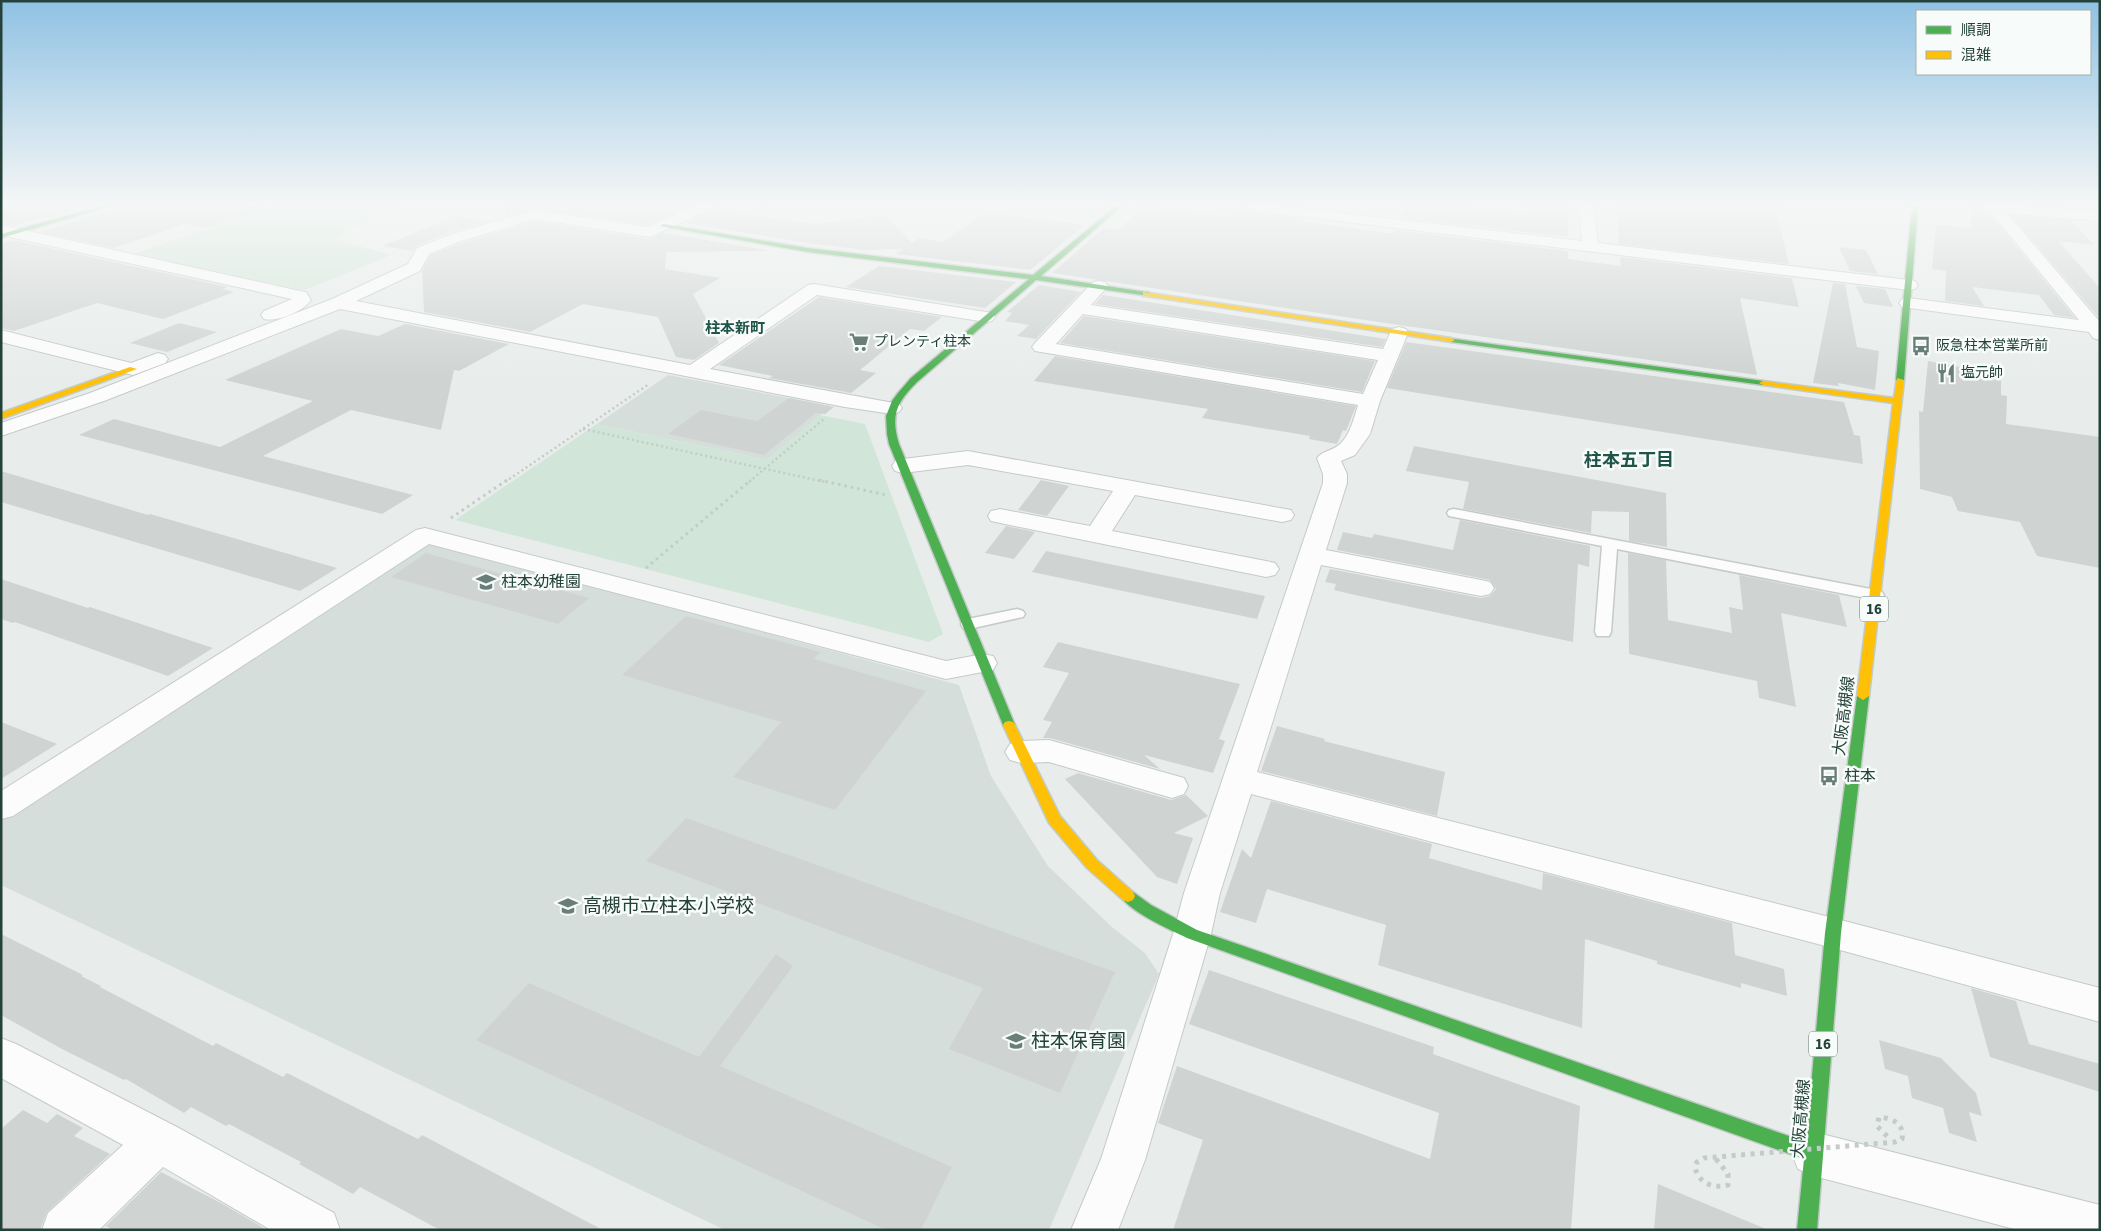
<svg xmlns="http://www.w3.org/2000/svg" width="2101" height="1231" viewBox="0 0 2101 1231" font-family="'Source Sans 3','Noto Sans JP',sans-serif">
<style>
.built{fill:#d6dedb}
.green{fill:#d1e6d8}
.building{fill:#cfd4d2}
.lines{fill:none;stroke-linecap:round;stroke-linejoin:round}
.lane-casing{stroke:#c5cac8;stroke-width:3}
.street-casing{stroke:#c5cac8;stroke-width:2}
.fast-casing{stroke:#c3cbc8;stroke-width:3}
.slow-casing{stroke:#c3cbc8;stroke-width:3}
.path-far1{stroke:#c3ccca;stroke-width:2.5;stroke-dasharray:2 3;stroke-linecap:butt}
.path{stroke:#c3ccca;stroke-width:3;stroke-dasharray:2.5 4;stroke-linecap:butt}
.lane{fill:#fcfcfc;fill-rule:evenodd}
.street{fill:#fcfcfc;fill-rule:evenodd}
.fast{fill:#4caf50;fill-rule:evenodd}
.slow{fill:#ffc107;fill-rule:evenodd}
.path-bridge{stroke:#c3ccca;stroke-width:5;stroke-dasharray:4 5.5;stroke-linecap:butt}
.labels{text-anchor:middle;dominant-baseline:central;stroke-width:5;stroke-linejoin:round;paint-order:stroke}
.far-poi-label{font-size:14px;fill:#24423a;stroke:#f7fbf9;text-anchor:start}
.far-neighbourhood-label{font-size:15px;font-weight:bold;fill:#1f5548;stroke:#f7fbf9}
.shield{fill:#f7fbf9;stroke:#637a73;stroke-width:1}
.shield-label{font-size:15px;font-weight:bold;fill:#24423a}
.poi-label{font-size:16px;fill:#24423a;stroke:#f7fbf9;text-anchor:start}
.street-label{font-size:16px;fill:#24423a;stroke:#f7fbf9}
.neighbourhood-label{font-size:18px;font-weight:bold;fill:#1f5548;stroke:#f7fbf9}
.near-poi-label{font-size:19px;fill:#24423a;stroke:#f7fbf9;text-anchor:start}
</style>
<rect width="100%" height="100%" fill="#e8edeb"/>
<g class="built">
<path d="M668,375L831,406L767,460L597,424Z"/>
<path d="M436,544L959,685L991,776L1048,866L1112,927L1145,953L1159,974L1049,1230H725L1,885V820L418,547Z"/>
</g>
<g class="green">
<path d="M275,206H395L337,237L341,241L391,255L304,290L132,254Z"/>
<path d="M820,415L865,424L943,634L929,642L455,520L597,424L767,460Z"/>
</g>
<g class="building">
<path d="M1,206H87L13,226L1,223Z"/>
<path d="M117,206H261V210L206,228L185,224L114,248L40,232L114,211Z"/>
<path d="M506,206H691L648,225L534,208L506,216Z"/>
<path d="M1144,206L1228,217L1235,209L1304,219L1302,221L1387,233H1394L1395,230L1568,251V259L1621,266L1620,257L1792,278L1799,307L1740,298L1757,375L1399,325L1052,273L1104,228L1118,230Z"/>
<path d="M1406,206H1457L1532,214L1533,206H1568V237L1400,218Z"/>
<path d="M1617,206H1775L1789,264L1619,244Z"/>
<path d="M1972,206H1976L1980,211L1989,213L2075,318L2054,315L2039,295L1972,287L1984,306L1945,301L1946,271L1932,269L1936,225L1971,228Z"/>
<path d="M714,209L815,224L885,215L912,243L919,238L943,242L985,212L1085,225L1030,270L896,254L903,249L864,250L808,243L685,223Z"/>
<path d="M2011,215L2071,220L2094,245L2058,241L2100,288V319Z"/>
<path d="M456,216L490,221L448,233L416,246L413,251L382,246Z"/>
<path d="M535,221L650,239L663,233L771,251L666,252L665,269L720,278L693,294L719,343L694,360L676,357L658,317L583,304L530,332L424,312L422,271L430,255L462,243Z"/>
<path d="M13,240L228,287L222,289L234,292L163,319L97,303L14,331L1,328V243Z"/>
<path d="M1839,247L1866,250L1878,274L1850,271Z"/>
<path d="M879,266L1016,282L985,308L846,287Z"/>
<path d="M1833,283L1845,284L1857,347L1879,351L1875,390L1838,383L1839,386L1813,383Z"/>
<path d="M1039,285L1081,292L1036,339L1017,336L1029,325L1005,321L1012,313L1007,312Z"/>
<path d="M1856,286L1885,289L1893,307L1864,303Z"/>
<path d="M1103,295L1386,339L1382,347L1095,304Z"/>
<path d="M819,297L942,317L924,331L910,329L860,370L876,373L851,393L769,378L773,376L719,365Z"/>
<path d="M1084,316L1375,361L1362,392L1060,343Z"/>
<path d="M179,323L217,332L167,352L130,343Z"/>
<path d="M405,324L509,344L459,371L454,370L441,430L351,410L263,456L413,495L382,514L79,435L114,419L220,447L313,401L225,380L341,329L378,336Z"/>
<path d="M1406,342L1844,402L1854,435L1860,436L1863,464L1387,388Z"/>
<path d="M1055,356L1356,406L1346,431L1343,430L1337,444L1309,439L1310,436L1202,418L1208,409L1034,381Z"/>
<path d="M1928,361L2001,375V395L2007,396L2006,424L2100,437V568L2037,556L2020,522L1958,511L1952,497L1920,489L1919,411L1923,412Z"/>
<path d="M789,398L834,407L825,414L816,413L764,455L668,434L701,410L757,421Z"/>
<path d="M1414,446L1666,493L1667,547L1629,541V512L1592,511L1591,533L1463,509L1469,482L1406,471Z"/>
<path d="M1,471L148,515L150,514L337,568L300,591L1,502Z"/>
<path d="M1041,480L1069,486L1047,516L1018,510Z"/>
<path d="M1460,520L1590,546L1589,567L1578,564L1573,642L1355,595L1334,590L1336,584L1325,582L1330,569L1481,598L1490,596L1496,589L1490,580L1337,550L1343,532L1372,538L1374,534L1453,550Z"/>
<path d="M1006,526L1035,532L1014,559L985,553Z"/>
<path d="M1046,551L1265,596L1257,619L1032,572Z"/>
<path d="M426,553L589,598L558,624L391,577Z"/>
<path d="M1628,553L1666,560L1668,620L1732,633L1729,607L1743,610L1739,575L1839,595L1847,627L1781,613L1796,707L1759,698L1757,681L1629,654Z"/>
<path d="M1,579L88,608L90,607L213,648L168,676L15,622L13,623L1,619Z"/>
<path d="M686,616L820,652L814,659L926,691L835,810L733,777L781,722L622,675Z"/>
<path d="M1058,642L1240,684L1219,739L1225,741L1213,773L1144,755L1160,769L1050,738H1043L1052,722L1043,720L1069,673L1043,667Z"/>
<path d="M1,722L57,744L1,779Z"/>
<path d="M1277,726L1325,739L1324,741L1445,772L1437,816L1261,771Z"/>
<path d="M1078,773L1171,800L1186,795L1208,816L1174,833L1193,838L1177,884L1157,877L1065,779Z"/>
<path d="M1271,801L1432,844L1429,858L1542,890L1543,873L1732,923L1735,955L1784,969L1787,996L1741,983V988L1657,964V961L1585,939L1582,1028L1378,965L1386,925L1267,889L1256,923L1220,912L1242,849L1251,858Z"/>
<path d="M686,818L1115,972L1060,1093L949,1049L983,988L646,861Z"/>
<path d="M1,934L83,975L81,976L101,986L100,987L213,1046L216,1043L283,1077L287,1073L418,1139L422,1135L603,1230H440L360,1187L353,1194L299,1164L301,1162L229,1124L226,1126L191,1107L184,1113L126,1079L124,1080L62,1049L1,1015Z"/>
<path d="M776,954L793,966L720,1066L952,1167L921,1230H886L476,1040L529,983L699,1057Z"/>
<path d="M1209,970L1434,1047L1433,1054L1580,1106L1571,1230H1173L1203,1140L1158,1123L1177,1066L1430,1159L1439,1113L1189,1024Z"/>
<path d="M1971,988L2016,1001L2029,1044L2100,1064V1092L1990,1057Z"/>
<path d="M1879,1040L1941,1058L1976,1093L1982,1116L1969,1112L1977,1142L1949,1133L1943,1108L1912,1098L1908,1076L1885,1069Z"/>
<path d="M23,1110L47,1123L57,1114L83,1128L74,1136L110,1154L47,1212L40,1230H1V1129Z"/>
<path d="M161,1172L221,1203L267,1230H113L106,1226Z"/>
<path d="M1658,1184L1766,1229V1230H1654Z"/>
</g>
<g class="lines">
<defs>
<g id="lane">
<path d="M1454,509L1876,590L1882,592L1884,595L1882,598L1876,600L1617,549L1611,632L1609,636H1597L1595,632L1602,546L1449,516L1447,513L1449,510Z"/>
<path d="M1017,609L1023,611L1025,614L1023,617L969,629L963,628L961,624L963,620Z"/>
</g>
<g id="street">
<path d="M695,206H713L711,209L650,237L535,219L461,241L429,254L420,271L356,301L690,365L808,285L814,284L986,312L992,313L995,317L992,321L986,322L817,295L710,369L899,404L902,408L899,412L892,414L845,407L340,309L104,401L1,436V423L90,393L332,299L408,264L417,248L449,235L534,210L648,227Z"/>
<path d="M1241,206H1281L1582,241L1579,206H1593L1598,243L1909,280L1915,281L1918,285L1915,289L1909,290L1248,210L1243,209Z"/>
<path d="M1978,206H2027L2100,212V221L2007,213L2100,322V340L2093,338L2089,332L1902,307L1899,303L1902,299L1908,298L2079,320L1990,211L1980,209Z"/>
<path d="M1,225L300,291L306,292L311,300C303,312 277,322 264,319L261,315L264,311L292,299L1,235Z"/>
<path d="M1099,281L1105,282L1108,286L1091,305L1383,349L1392,329L1399,327L1406,329L1408,333L1380,401L1370,434L1355,455L1341,461L1347,474V483L1326,550L1481,580L1490,582L1494,588L1490,594L1481,596L1321,565L1257,772L1833,918L2100,988V1022L1833,948L1251,794L1220,893L1211,934L1145,1160L1118,1230H1071L1101,1159L1173,934L1184,893L1323,483V474L1317,458C1323,450 1333,451 1340,444C1350,435 1354,418 1358,405L1035,351L1032,347L1035,343L1093,282ZM1083,314L1378,360L1363,394L1056,344Z"/>
<path d="M1,330L131,363L158,353L165,355L168,359L165,363L133,375L1,342Z"/>
<path d="M968,451L1291,510L1294,515L1291,520L1282,522L1135,495L1112,531L1266,561L1275,563L1279,569L1275,575L1266,577L1000,523L991,521L988,516L991,511L1000,509L1090,526L1113,491L968,465L903,473L895,471L892,466L895,461L903,459Z"/>
<path d="M425,528L946,661L983,654L993,656L997,663L993,670L946,679L429,544L13,816L1,819V791L416,530Z"/>
<path d="M1049,740L1184,778L1188,786L1184,794L1172,798L1049,762L1021,763L1010,760L1005,752L1010,744L1021,741Z"/>
<path d="M1,1038L16,1044L175,1126L334,1213L340,1230H271L163,1167L99,1230H42L48,1213L123,1145L1,1078Z"/>
<path d="M1814,1132L2100,1205V1230H2018L1814,1176L1798,1169L1792,1154L1798,1139Z"/>
</g>
<g id="fast">
<path d="M103,206H111L1,238V234Z"/>
<path d="M1116,206H1122L1041,276L1146,292H1149V296L1036,280L917,382C897,402 890,415 899,444L1015,725L1013,728H1005L1003,725L889,444L887,434L886,416L892,401L898,393L911,378L1029,279L808,252L660,226L663,224L808,248L1033,275Z"/>
<path d="M1912,206H1918L1904,380L1900,382L1896,380Z"/>
<path d="M1448,338L1763,381L1767,383L1763,385L1451,342L1447,340Z"/>
<path d="M1863,692L1869,696L1841,933L1817,1230H1797L1804,1159L1187,938C1171,930 1128,911 1121,896L1123,892L1128,890L1133,892L1151,905L1197,930L1806,1142L1825,933L1857,696Z"/>
</g>
<g id="slow">
<path d="M1143,292L1451,338L1455,340L1451,342L1146,296H1143Z"/>
<path d="M130,367L137,369L1,419V413Z"/>
<path d="M1897,378L1904,380L1869,696L1863,700L1857,696L1893,403L1763,385L1759,383L1763,381L1894,398Z"/>
<path d="M1009,721L1013,722L1015,725L1060,816L1097,860L1133,892L1135,896L1133,900L1128,902L1123,900L1087,868L1049,823L1003,725L1005,722Z"/>
</g>
</defs>
<use href="#lane" class="lane-casing"/>
<use href="#street" class="street-casing"/>
<use href="#fast" class="fast-casing"/>
<use href="#slow" class="slow-casing"/>
<g class="path-far1">
<path d="M583,429L825,482"/>
<path d="M505,482L649,384"/>
<path d="M749,482L825,418"/>
</g>
<g class="path">
<path d="M819,480L886,495"/>
<path d="M451,518L507,480"/>
<path d="M646,568L751,480"/>
</g>
<use href="#lane" class="lane"/>
<use href="#street" class="street"/>
<use href="#fast" class="fast"/>
<use href="#slow" class="slow"/>
<path class="path-bridge" d="M1716,1159L1728,1174V1185C1713,1189 1698,1183 1695,1167L1697,1162L1704,1158L1895,1142L1902,1139C1905,1124 1892,1118 1879,1117L1877,1126L1889,1138"/>
</g>
<linearGradient id="sky" x2="0" y2="1"><stop stop-color="#8fc1e3"/><stop offset="0.54" stop-color="#f5f7f6"/><stop offset="1" stop-color="#f5f7f6" stop-opacity="0"/></linearGradient>
<rect width="2101" height="378" fill="url(#sky)"/>
<defs>
<symbol id="supermarket-bare" viewBox="-9 -9 18 18"><path d="M-6-5.5h2.5l.6 2H6L4.5 2H-2.5L-4.4-4H-6ZM-1.5 3.2a1.3 1.3 0 1 0 .1 0ZM3 3.2a1.3 1.3 0 1 0 .1 0Z" fill="#697e78" stroke="#f7fbf9" stroke-width="2.5" paint-order="stroke"/></symbol>
<symbol id="bus-bare" viewBox="-9 -9 18 18"><path d="M-5-6H5V4H4V6H2V4H-2V6H-4V4H-5ZM-3.5-4V0h7V-4ZM-3.5 1.2v1.5H-2V1.2ZM2 1.2v1.5H3.5V1.2Z" fill="#697e78" stroke="#f7fbf9" stroke-width="2.5" paint-order="stroke"/></symbol>
<symbol id="restaurant-bare" viewBox="-9 -9 18 18"><path d="M-5-6h1v4h1v-4h1v4h1v-4h1v5L-1.5 .5V6h-2V.5L-5-1ZM5-6V6H3V1.5H1.5Q1.5-4 5-6Z" fill="#697e78" stroke="#f7fbf9" stroke-width="2.5" paint-order="stroke"/></symbol>
<symbol id="school-bare" viewBox="-9 -9 18 18"><path d="M0-5L7-2L0 1L-7-2ZM-4 1L0 2.5L4 1V4Q0 6-4 4Z" fill="#697e78" stroke="#f7fbf9" stroke-width="2.5" paint-order="stroke"/></symbol>
</defs>
<g fill-rule="evenodd">
<use href="#supermarket-bare" x="845" y="328" width="28" height="28"/>
<use href="#bus-bare" x="1907" y="332" width="28" height="28"/>
<use href="#restaurant-bare" x="1932" y="359" width="28" height="28"/>
<use href="#school-bare" x="472" y="568" width="28" height="28"/>
<use href="#bus-bare" x="1815" y="762" width="28" height="28"/>
<use href="#school-bare" x="554" y="892" width="28" height="28"/>
<use href="#school-bare" x="1002" y="1027" width="28" height="28"/>
</g>
<g class="labels">
<g class="far-poi-label">
<text x="874" y="342">プレンティ柱本</text>
<text x="1936" y="346">阪急柱本営業所前</text>
<text x="1961" y="373">塩元帥</text>
</g>
<g class="far-neighbourhood-label">
<text x="735" y="328">柱本新町</text>
</g>
<g class="shield">
<rect x="1860" y="596.5" width="28" height="25" rx="4"/>
<rect x="1809" y="1031.5" width="28" height="25" rx="4"/>
</g>
<g class="shield-label">
<text x="1874" y="609">16</text>
<text x="1823" y="1044">16</text>
</g>
<g class="poi-label">
<text x="501" y="582">柱本幼稚園</text>
<text x="1844" y="776">柱本</text>
</g>
<g class="street-label">
<text transform="translate(1844 716) rotate(-83)">大阪高槻線</text>
<text transform="translate(1801 1119) rotate(-85)">大阪高槻線</text>
</g>
<g class="neighbourhood-label">
<text x="1629" y="460">柱本五丁目</text>
</g>
<g class="near-poi-label">
<text x="583" y="906">高槻市立柱本小学校</text>
<text x="1031" y="1041">柱本保育園</text>
</g>
</g>
<rect width="2101" height="1231" fill="none" stroke="#24423a" stroke-width="5"/>
<rect x="1916" y="10" width="175" height="65" fill="#f7fbf9" stroke="#a3b1ad"/>
<rect x="1926" y="26" width="25" height="8" fill="#4caf50" stroke="#a3b1ad"/>
<text x="1961" y="35" font-size="15" fill="#24423a">順調</text>
<rect x="1926" y="51" width="25" height="8" fill="#ffc107" stroke="#a3b1ad"/>
<text x="1961" y="60" font-size="15" fill="#24423a">混雑</text>
</svg>
